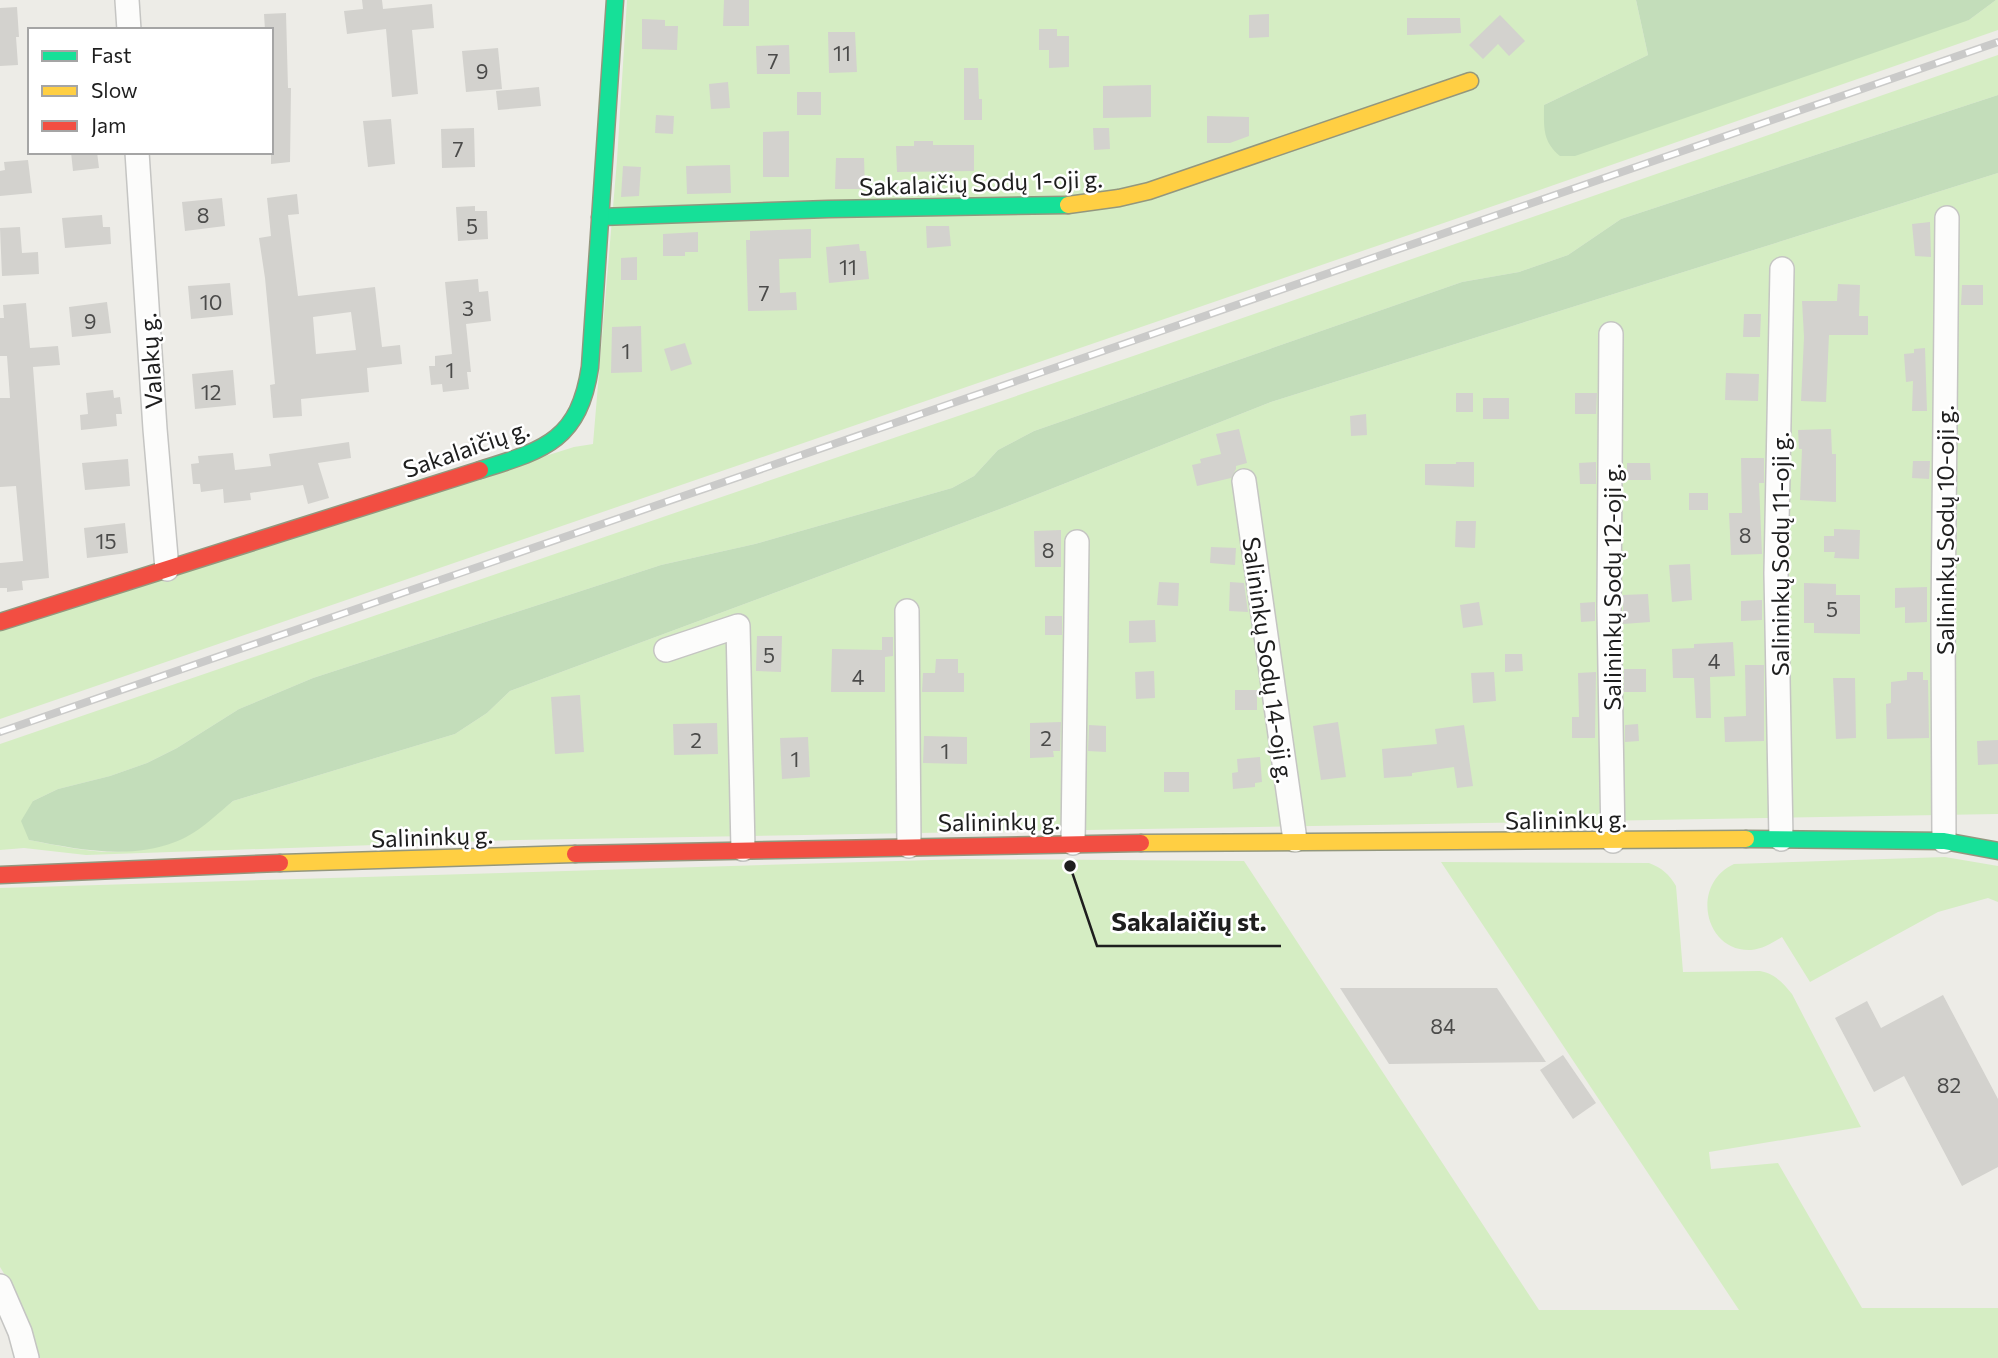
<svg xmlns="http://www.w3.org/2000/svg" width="1998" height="1358" viewBox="0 0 1998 1358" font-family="Commissioner,sans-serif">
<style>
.grass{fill:#d5edc3}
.forest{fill:#c3ddba}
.building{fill:#d3d2ce;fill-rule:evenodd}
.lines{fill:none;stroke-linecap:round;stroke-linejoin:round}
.street-casing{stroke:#c5c5c3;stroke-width:26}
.fast-casing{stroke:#93977e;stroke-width:19}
.slow-casing{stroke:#93977e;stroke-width:19}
.jam-casing{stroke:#93977e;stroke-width:19}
.street{stroke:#fcfcfb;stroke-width:23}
.fast{stroke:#16e098;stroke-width:16}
.slow{stroke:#ffcf43;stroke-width:16}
.jam{stroke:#f24e42;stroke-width:16}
.rail-casing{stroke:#cacac9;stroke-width:8}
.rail{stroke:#fff;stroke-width:5;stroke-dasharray:16;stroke-linecap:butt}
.labels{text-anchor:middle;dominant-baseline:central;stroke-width:5;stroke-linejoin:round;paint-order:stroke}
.number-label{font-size:21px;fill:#4b4b4a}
.street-label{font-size:24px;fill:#1e1e1e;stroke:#fff}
.leader{fill:none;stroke:#1e1e1e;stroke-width:2.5}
.callout-dot{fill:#1e1e1e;stroke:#fff;stroke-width:2.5}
.callout-label{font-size:26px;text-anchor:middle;font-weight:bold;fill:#1e1e1e;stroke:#fff;stroke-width:5;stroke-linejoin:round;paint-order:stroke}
</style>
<rect width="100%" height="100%" fill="#edece7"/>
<g class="grass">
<path d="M627,0H1636L1648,55L1544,105L1969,20L1996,0H1998V30L1531,193L0,719V627L574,447L593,444L617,160Z"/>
<path d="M1998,55V95L1621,219L1568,255L1519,272L1462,282L1034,431L998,450L974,476L952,488L755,544L661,565L313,678L239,709L177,748L147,763L110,776L58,789L33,801L29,840C51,844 72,849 94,851C144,857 195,833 233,801L455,734L487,713L510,691L1000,509L1271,402L1998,173V814L517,840L86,855L24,848L0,850V744L1139,354Z"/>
<path d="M1945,857L1998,866V902L1988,898L1938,912L1810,982L1782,937C1772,943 1762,949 1751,950C1704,952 1690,884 1734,864Z"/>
<path d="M965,859L1244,861L1539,1310H1739L1441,862L1649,863C1662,868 1669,874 1676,886L1683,972L1760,971C1775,974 1782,982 1792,994L1861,1127L1709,1152L1711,1169L1778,1163L1862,1308H1998V1358H37L19,1298L0,1267V888Z"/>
</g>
<g class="forest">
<path d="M1636,0H1996L1969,20L1575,156H1560C1542,141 1544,127 1544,105L1648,55Z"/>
<path d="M1998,95V173L1271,402L1000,509L510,691L487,713L455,734L233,801C216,815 196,835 175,842C128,860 77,849 29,840L21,821L33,801L58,789L110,776L147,763L177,748L239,709L313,678L661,565L755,544L952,488L974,476L998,450L1034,431L1462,282L1519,272L1568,255L1621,219Z"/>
</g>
<g class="building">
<path d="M362,0H382L383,9L432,4L434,28L412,30L418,94L392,97L386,29L347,34L344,11L363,9Z"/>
<path d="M724,0H749V26H723Z"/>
<path d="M17,7L19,37H16L18,65L0,66V8Z"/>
<path d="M286,13L288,88H291L290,162L271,164V30H265L264,14Z"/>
<path d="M1269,14V37L1249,38V15Z"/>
<path d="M1500,15L1525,41L1509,56L1498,44L1483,59L1469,45Z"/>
<path d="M1407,18H1460L1461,33L1407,35Z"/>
<path d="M642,19L665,20V26H678L677,50L642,49Z"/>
<path d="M1039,29H1057V36H1069V67L1049,68V50H1039Z"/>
<path d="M828,32H855L857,72L829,73Z"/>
<path d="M789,45L790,74H757L756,46Z"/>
<path d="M498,48L502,89L466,92L462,51Z"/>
<path d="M964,68H978L979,99H982V120H964Z"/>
<path d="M728,82L730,108L711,109L709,84Z"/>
<path d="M1151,85V117L1103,118V86Z"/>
<path d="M539,87L541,106L498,110L496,91Z"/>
<rect x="797" y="92" width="24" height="23"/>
<path d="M656,115L674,116L673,134L655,133Z"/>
<path d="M1207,116L1249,117V136L1230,143H1207Z"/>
<path d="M391,119L395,164L368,167L363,121Z"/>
<path d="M474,128L475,167L442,168L441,129Z"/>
<path d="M1093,128H1109L1110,149L1094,150Z"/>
<path d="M789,131V177H763V132Z"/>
<path d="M914,141H933V145H974V171L897,172L896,146H914Z"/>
<path d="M71,152H97L99,168L73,171Z"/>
<path d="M836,158H864L865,189H835Z"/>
<path d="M28,160L32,193L0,196V171L5,170L4,162Z"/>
<path d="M730,165L731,193L687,194L686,166Z"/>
<path d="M623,166L641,167L639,196L621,197Z"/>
<path d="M297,194L299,214L288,215L298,296L375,287L382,347L400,345L402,364L367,368L369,392L301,399L302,416L273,418L270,385L275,384L265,278L259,238L271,236L267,198ZM351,312L356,350L316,354L313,317Z"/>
<path d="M222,198L225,226L185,231L182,202Z"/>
<path d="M475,206V211H487L488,239L458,241L456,207Z"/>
<path d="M102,215L103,227H110L111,244L65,248L62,218Z"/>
<path d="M1930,222L1931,257L1915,256L1912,224Z"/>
<path d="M926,226H949L951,246L927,248Z"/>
<path d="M20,227L22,253L38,252L39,274L2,276L0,228Z"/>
<path d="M811,229V258L779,259L780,293L796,292L797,310L748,311L746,240H750V231Z"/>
<path d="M698,232V252H685V256H663V234Z"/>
<path d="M859,244L860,251H866L869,279L829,283L826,247Z"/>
<path d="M637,257V280H621V258Z"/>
<path d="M478,279L479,292L488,291L491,321L466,324L471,372H467L469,389L443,392L442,384L431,385L429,366H435V356L452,354L445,282Z"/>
<path d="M230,283L233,315L191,319L188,286Z"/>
<path d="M1838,284L1860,285L1859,316H1868V335H1829L1826,402L1801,401L1804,337L1802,301H1837Z"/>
<path d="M1962,285H1983V305H1961Z"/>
<path d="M107,302L111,333L72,337L69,307Z"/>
<path d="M26,303L30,348L58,346L60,365L33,367L49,578L22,581L23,590L7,592V588H0V563L23,561L16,486L0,487V398H10L7,356H0V318H4L3,305Z"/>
<path d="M1744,314H1761L1760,337H1743Z"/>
<path d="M641,326L642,372L611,373L612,327Z"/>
<path d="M685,343L692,364L671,371L664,349Z"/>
<path d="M1925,348L1927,411H1912L1913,381L1906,382L1904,354L1914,353V349Z"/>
<path d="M233,370L236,405L195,409L192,374Z"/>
<path d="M1726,373L1759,374L1758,401L1725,400Z"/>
<path d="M113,390L114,398L120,397L122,414H116L117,426L81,430L80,415L88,414L86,393Z"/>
<rect x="1456" y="393" width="17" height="19"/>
<path d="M1575,393H1597L1596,414H1575Z"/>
<rect x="1483" y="398" width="26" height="21"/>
<path d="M1366,414L1367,435L1351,436L1350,416Z"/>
<path d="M1239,429L1247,463L1236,466V469L1231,478L1197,486L1192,465L1201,463L1200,459L1221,454L1216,434Z"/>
<path d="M1831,429L1832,454H1836V502L1800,500L1802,449H1799L1798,430Z"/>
<path d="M349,442L351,458L318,463L329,498L308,504L303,485L250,493L251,500L224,503L223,489L201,492L200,484H193L191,464L199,463L198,456L233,453L235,470L271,466L269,454Z"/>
<path d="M1741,458H1764V483H1759L1762,554L1731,555L1729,513H1742Z"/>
<path d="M128,459L130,486L85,490L82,463Z"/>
<path d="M1913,461H1930L1929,479L1912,478Z"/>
<path d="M1456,462H1474V487L1425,485V464H1456Z"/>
<path d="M1596,462V484H1580L1579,463Z"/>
<path d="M1627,463H1650L1651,480H1627Z"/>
<rect x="1689" y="493" width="19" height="17"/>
<path d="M1456,521H1476L1475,548L1455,547Z"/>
<path d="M125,523L128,553L87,558L84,528Z"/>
<path d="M1834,529L1860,530L1859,559L1834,558L1835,552H1824V536H1834Z"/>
<path d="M1061,530V567H1035L1034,531Z"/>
<path d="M1211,547L1236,548L1235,565L1210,563Z"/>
<path d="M1690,564L1692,600L1672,602L1669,565Z"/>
<path d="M1159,582L1179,583L1178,606L1157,605Z"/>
<path d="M1230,582L1244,583L1248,612L1229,611Z"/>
<path d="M1804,583L1836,584V595H1860V634L1814,633V623H1804Z"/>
<path d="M1927,587V622L1905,623V607L1895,608V588Z"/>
<path d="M1648,594L1650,622L1623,624V595Z"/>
<path d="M1762,600V620L1741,621V601Z"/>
<path d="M1479,602L1483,625L1463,628L1460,605Z"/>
<path d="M1595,602V621L1581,622L1580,603Z"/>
<rect x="1045" y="616" width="17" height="19"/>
<path d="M1155,620L1156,642L1129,643V621Z"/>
<path d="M757,636H782L781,672L756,671Z"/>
<path d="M882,637H893V656L885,657V692H831L832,649L882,650Z"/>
<path d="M1733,642L1735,676L1710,677L1711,718H1696L1694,678H1673L1672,649L1694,648V644Z"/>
<path d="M1505,654H1522L1523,671L1505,672Z"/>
<path d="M936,659H958V673H964V692H922L923,673H935Z"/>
<path d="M1745,665H1764V741L1725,742L1724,717L1746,716Z"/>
<rect x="1624" y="669" width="22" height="23"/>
<path d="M1154,671L1155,698L1136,699L1135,672Z"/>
<path d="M1494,672L1496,701L1473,703L1471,673Z"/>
<path d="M1596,672L1595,738H1572V717H1579L1578,673Z"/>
<path d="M1907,672H1923V680H1928L1929,738L1887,739L1886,704L1891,703V682L1907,680Z"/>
<path d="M1833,678H1855L1856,738L1836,739Z"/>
<rect x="1235" y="690" width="22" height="20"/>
<path d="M580,695L584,752L555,754L551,697Z"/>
<path d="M1061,722L1060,751H1053L1054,757L1030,758V723Z"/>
<path d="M1338,722L1346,777L1321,780L1313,726Z"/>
<path d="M717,723L718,754L674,755L673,724Z"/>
<path d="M1638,724L1639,741L1625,742V725Z"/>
<path d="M1089,725L1106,726V752L1088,751Z"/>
<path d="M1464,725L1473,786L1457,788L1454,767L1412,773V776L1384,778L1382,749L1437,744L1435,729Z"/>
<path d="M924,736L967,737V764L923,763Z"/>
<path d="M808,737L810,777L782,779L780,738Z"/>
<path d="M1998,740V764L1978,765L1977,741Z"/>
<path d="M1260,757L1262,782L1255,783V787L1233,789L1232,773L1238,772L1237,759Z"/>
<rect x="1164" y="772" width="25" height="20"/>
<path d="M1340,988H1497L1546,1062L1389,1064Z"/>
<path d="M1943,995L1998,1099V1167L1962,1186L1904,1076L1874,1092L1835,1018L1867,1001L1881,1028Z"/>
<path d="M1563,1055L1596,1103L1573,1119L1540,1070Z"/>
</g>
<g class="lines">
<defs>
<g id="street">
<path d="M127,0L129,30"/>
<path d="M137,152L155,429L167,569"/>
<path d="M1611,334L1609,609L1613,841"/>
<path d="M1244,481L1295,840"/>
<path d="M907,611L909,846"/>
<path d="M666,650L738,626L743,849"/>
<path d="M1781,839L1776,573L1782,269"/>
<path d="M1944,841L1943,621L1947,218"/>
<path d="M1073,843L1077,542"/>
<path d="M0,1286L20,1332L27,1358"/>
</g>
<g id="fast">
<path d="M600,217L828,209L1068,205"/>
<path d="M480,470C544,450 579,441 590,367L615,0"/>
<path d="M1746,839L1944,841L1998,851"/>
</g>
<g id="slow">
<path d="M1068,205L1119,198L1149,191L1470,81"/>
<path d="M1141,843L1746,839"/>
<path d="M280,863L575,854"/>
</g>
<g id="jam">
<path d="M0,622L480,470"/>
<path d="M575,854L1141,843"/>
<path d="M0,875L280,863"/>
</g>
</defs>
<use href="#street" class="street-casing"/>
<use href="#fast" class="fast-casing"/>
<use href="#slow" class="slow-casing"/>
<use href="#jam" class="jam-casing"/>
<use href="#street" class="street"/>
<use href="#fast" class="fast"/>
<use href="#slow" class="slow"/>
<use href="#jam" class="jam"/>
<defs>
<path id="rail" d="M0,732L1998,42"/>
</defs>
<use href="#rail" class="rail-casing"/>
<use href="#rail" class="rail"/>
</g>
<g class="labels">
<g class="number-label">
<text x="842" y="52">11</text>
<text x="773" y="60">7</text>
<text x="482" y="70">9</text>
<text x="458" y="148">7</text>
<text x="203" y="214">8</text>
<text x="472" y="225">5</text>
<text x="848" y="266">11</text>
<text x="764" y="292">7</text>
<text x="211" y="301">10</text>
<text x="468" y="307">3</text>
<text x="90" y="320">9</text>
<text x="626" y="350">1</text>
<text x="450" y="369">1</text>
<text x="211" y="391">12</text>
<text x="1745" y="534">8</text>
<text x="106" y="540">15</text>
<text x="1048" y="549">8</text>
<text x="1832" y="608">5</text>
<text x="769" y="654">5</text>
<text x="1714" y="660">4</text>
<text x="858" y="676">4</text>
<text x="1046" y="737">2</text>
<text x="696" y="739">2</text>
<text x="945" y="750">1</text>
<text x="795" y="758">1</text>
<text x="1443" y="1025">84</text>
<text x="1949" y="1084">82</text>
</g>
<g class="street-label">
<text transform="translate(981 182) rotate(-2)">Sakalaičių Sodų 1-oji g.</text>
<text transform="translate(150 361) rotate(-94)">Valakų g.</text>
<text transform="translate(466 448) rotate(-19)">Sakalaičių g.</text>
<text transform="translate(1944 530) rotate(-90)">Salininkų Sodų 10-oji g.</text>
<text transform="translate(1779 554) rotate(-90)">Salininkų Sodų 11-oji g.</text>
<text transform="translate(1611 587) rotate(-90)">Salininkų Sodų 12-oji g.</text>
<text transform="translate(1269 660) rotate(82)">Salininkų Sodų 14-oji g.</text>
<text transform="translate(1566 819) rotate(-1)">Salininkų g.</text>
<text transform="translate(999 821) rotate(-1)">Salininkų g.</text>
<text transform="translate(432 836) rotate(-2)">Salininkų g.</text>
</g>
</g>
<path class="leader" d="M1070 866L1097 946H1281"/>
<circle class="callout-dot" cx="1070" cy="866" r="7"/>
<g class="callout-label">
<text x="1189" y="931">Sakalaičių st.</text>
</g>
<rect x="28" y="28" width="245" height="126" fill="#ffffff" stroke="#a5a5a5" stroke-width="2"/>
<rect x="42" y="51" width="35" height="10" fill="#16e098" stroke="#a5a5a5" stroke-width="2"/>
<text x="91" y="63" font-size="21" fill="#1e1e1e">Fast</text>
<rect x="42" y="86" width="35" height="10" fill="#ffcf43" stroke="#a5a5a5" stroke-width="2"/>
<text x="91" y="98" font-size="21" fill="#1e1e1e">Slow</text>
<rect x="42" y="121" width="35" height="10" fill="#f24e42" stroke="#a5a5a5" stroke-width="2"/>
<text x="91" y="133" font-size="21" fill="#1e1e1e">Jam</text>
</svg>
